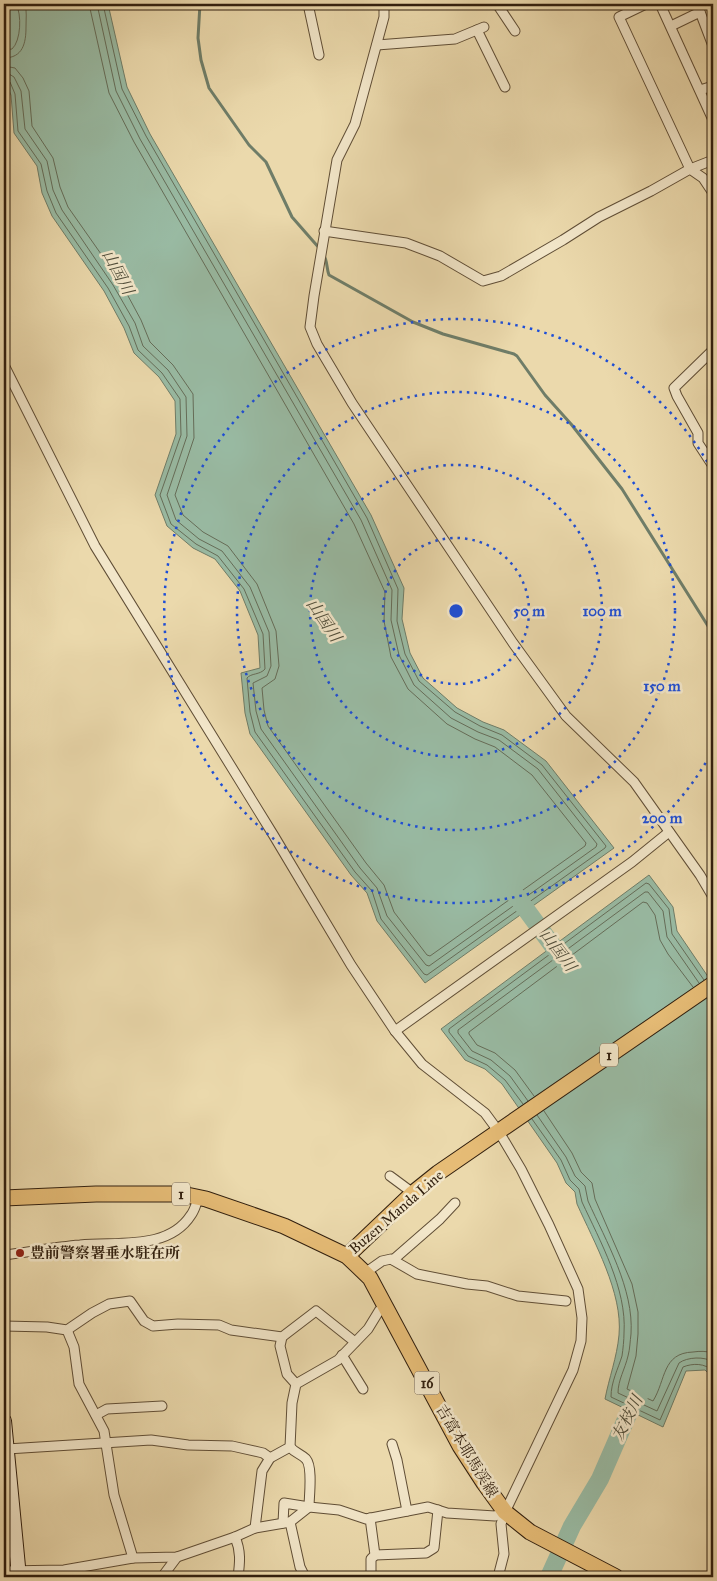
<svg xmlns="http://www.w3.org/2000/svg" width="717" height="1581" viewBox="0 0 717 1581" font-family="'IM FELL Great Primer','Noto Serif JP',serif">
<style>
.water{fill:#99bba4;stroke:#6f7d68}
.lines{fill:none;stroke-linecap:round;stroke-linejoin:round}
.shore{stroke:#656d59;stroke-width:1}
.stream{stroke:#6f7d68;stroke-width:3}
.river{stroke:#99bba4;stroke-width:18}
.minor-casing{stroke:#604e36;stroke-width:11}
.secondary-casing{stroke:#311f0e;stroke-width:16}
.primary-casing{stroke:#311f0e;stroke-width:17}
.minor{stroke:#f2e6c9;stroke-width:9}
.secondary{stroke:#f2e6c9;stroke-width:14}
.primary{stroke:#e6bc76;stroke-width:15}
.ring{fill:none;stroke:#1d4ed8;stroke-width:2.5;stroke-dasharray:2.5 5}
.poi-dot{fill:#8f2418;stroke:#f2e6c9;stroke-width:2}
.labels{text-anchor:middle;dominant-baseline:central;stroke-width:5;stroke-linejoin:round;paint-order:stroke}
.shield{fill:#f2e6c9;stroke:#6b5b46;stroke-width:1}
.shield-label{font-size:14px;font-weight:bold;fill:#311f0e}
.street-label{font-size:15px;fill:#311f0e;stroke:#f2e6c9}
.poi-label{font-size:15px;font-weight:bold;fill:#311f0e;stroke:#f2e6c9;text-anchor:start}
.water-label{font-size:16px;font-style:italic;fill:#504e3b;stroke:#f2e6c9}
.centre{fill:#1d4ed8;stroke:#f2e6c9;stroke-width:2.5}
.ring-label{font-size:15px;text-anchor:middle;font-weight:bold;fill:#1d4ed8;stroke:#f2e6c9;stroke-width:5;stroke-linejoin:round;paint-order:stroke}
</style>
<rect width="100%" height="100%" fill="#ebd9ac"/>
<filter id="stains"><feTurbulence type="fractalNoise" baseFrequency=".004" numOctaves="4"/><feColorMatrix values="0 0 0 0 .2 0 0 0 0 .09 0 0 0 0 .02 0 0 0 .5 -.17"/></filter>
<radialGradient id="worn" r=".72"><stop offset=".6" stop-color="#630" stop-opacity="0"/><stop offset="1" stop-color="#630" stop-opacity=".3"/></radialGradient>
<g class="water">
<path d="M4,4H108L127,87L150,134L371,515L404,588L402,619L410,653L423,678L457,708L483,722L504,730L546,761L614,848L425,983L377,921L367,893L351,875L250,734L245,713L241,673L260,668L258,635L240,591L215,559L193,548L167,526L155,495L176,434L175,401L159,377L134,353L124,328L104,291L52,216L42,193L37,166L14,133L11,95L4,80V38L7,41L8,12Z"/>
<path d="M649,875L673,907L677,931L713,984V1378L705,1370L686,1371L663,1427L605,1399C609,1378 617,1357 619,1335C623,1293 594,1242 577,1204L575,1192L566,1183L557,1163L502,1084L485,1069L465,1060L441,1029Z"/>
</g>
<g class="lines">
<g class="shore">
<path d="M4,50L12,49C21,41 22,14 16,4"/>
<path d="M4,58C23,58 26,43 26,27C26,19 27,11 25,4"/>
<path d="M4,66L15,68L23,78L29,91L32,126L53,158L60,187L68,207L120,281L141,320L150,342L173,365L193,394L194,438L175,495L183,515L203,532L228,546L257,584L276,631L279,666L275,679L262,688L264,710L268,726L366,863L384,885L394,912L427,955L430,956L585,846L586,843L532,775L495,747L475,739L447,724L408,689L391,657L384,621L385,592L354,524L134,142L109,93L89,4"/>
<path d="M4,73L9,74L14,77L21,91L25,129L47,161L53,190L62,210L113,285L135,323L143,346L168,370L186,397L187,436L167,495L176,520L199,539L222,551L250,587L269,632L271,666L267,676L253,683L256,711L261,729L360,868L377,888L387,916L426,965L429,966L596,847L597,844L538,769L499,740L478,732L451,718L414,685L399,655L391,620L392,590L361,520L140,139L116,91L97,4"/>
<path d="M4,80L10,82L15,94L18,131L41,164L47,191L56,213L108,288L129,326L138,350L162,373L180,399L181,435L160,495L171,524L196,544L218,556L244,589L263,634L265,669C260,675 251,673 247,678L250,712L255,732L355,872L372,891L381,919L424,974L427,975L605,848L606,846L542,765L502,735L480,726L455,712L419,681L405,654L397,621L398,589L367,518L146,136L122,89L103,4"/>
<path d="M534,1096L515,1070L495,1053L477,1045L469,1034V1032L643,902L647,903L655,915L660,940L668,954L693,987"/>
<path d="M528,1101L510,1076L491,1060L472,1051L458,1033V1030L645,892H648L663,911L667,937L699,983"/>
<path d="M523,1104L505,1080L487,1065L468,1056L449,1032V1029L646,883L649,884L669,909L672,934L704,980"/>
<path d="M544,1111L572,1153L581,1172L592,1183L595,1199L632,1284L638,1312V1334L636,1356L627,1389L653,1401C666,1380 662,1353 693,1352C700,1351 706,1351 713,1353"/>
<path d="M537,1115L566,1157L575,1176L585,1186L588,1201C606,1241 634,1289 631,1334C630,1341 630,1349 628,1356C625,1369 618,1380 618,1393L657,1411L679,1363C687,1357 705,1356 713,1362"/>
<path d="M532,1119L561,1160L570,1180L579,1189L582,1202C600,1241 627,1289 624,1333C624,1340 623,1349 622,1356C618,1369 611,1382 611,1397L660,1420L683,1367C693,1363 705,1363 713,1371"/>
</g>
<g class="stream">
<path d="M200,4L198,38L201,60L209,88L249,145L266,162L292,217L320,249"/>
<path d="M323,254C328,261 326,267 329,275L413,322L443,334L514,354L517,356L545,395L571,424L622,489L713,634"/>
</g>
<g class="river">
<path d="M514,893L566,964"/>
<path d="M549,1577L572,1526L600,1479L630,1410L641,1392"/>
</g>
<defs>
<g id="minor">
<path d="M308,4L319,55"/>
<path d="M384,4V17L355,124L337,160L314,296L310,327L317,344L352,403L513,643L566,716L634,782L700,875L713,897"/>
<path d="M497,4L515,31"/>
<path d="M646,4L619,17L690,169L713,160"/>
<path d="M660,4L713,120"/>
<path d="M697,4L713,46"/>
<path d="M671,26L700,12"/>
<path d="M477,30L505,87"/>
<path d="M377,45L455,39L484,27"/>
<path d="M700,90L713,86"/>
<path d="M324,231L406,243L440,256L483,281L501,276L563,240L599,217L651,191L690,169L703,178L713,193"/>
<path d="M713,350L674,388L677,396L698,433V443L713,466"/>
<path d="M4,365L95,546L274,836L351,965L395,1031L422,1064L485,1113L499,1132L521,1169L549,1225L578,1289L582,1318L581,1341L573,1370L505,1512L501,1524L504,1554L498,1577"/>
<path d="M395,1031L632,862L669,832"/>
<path d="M390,1176L413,1193"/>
<path d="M4,1255C29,1252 55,1247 80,1245C117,1241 168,1251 191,1215C195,1210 196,1203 199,1197"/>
<path d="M393,1260L440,1219L455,1203"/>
<path d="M365,1273L382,1261L391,1259L417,1274L467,1284L487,1286L518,1296L566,1301"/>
<path d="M4,1326L47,1327L67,1330L92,1313L109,1304L130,1301L144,1321L153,1326L178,1324L219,1325L231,1330L282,1337L316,1311L355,1342"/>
<path d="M67,1330L74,1347L79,1384L104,1431L114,1495L133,1558"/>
<path d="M282,1337L280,1346L287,1374L296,1384"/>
<path d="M342,1355L363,1389"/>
<path d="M96,1415L107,1409L162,1406"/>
<path d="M392,1444L397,1460L407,1511"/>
<path d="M7,1449L151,1440L188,1445L232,1446L263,1453L270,1458"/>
<path d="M370,1518L375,1555L371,1559V1577"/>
<path d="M290,1522L300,1567L305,1577"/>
<path d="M283,1523L284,1503L309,1507C309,1497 313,1467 306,1459C301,1454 295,1453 290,1447"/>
<path d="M255,1528L262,1471L270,1458L290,1447L292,1403L296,1384L338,1360L368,1329L379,1311L385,1305"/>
<path d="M235,1537C241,1551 240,1562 238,1577"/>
<path d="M375,1555L426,1553L434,1548L438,1510"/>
<path d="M4,1571L64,1570L133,1558L177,1557L235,1537L255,1528L290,1522L309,1507L339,1510L366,1519L428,1507L447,1513L495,1516L505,1512"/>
<path d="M162,1577L177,1557"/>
</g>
<path id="secondary" d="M4,1421L19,1577"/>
<g id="primary">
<path d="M4,1198L96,1194H182L206,1199L284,1226L347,1256L370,1278L460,1446L484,1483L505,1512L530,1532L616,1577"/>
<path d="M347,1256L413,1193L438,1173L713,984"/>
</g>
</defs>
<use href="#minor" class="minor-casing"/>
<use href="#secondary" class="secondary-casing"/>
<use href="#primary" class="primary-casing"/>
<use href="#minor" class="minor"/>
<use href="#secondary" class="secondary"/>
<use href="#primary" class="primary"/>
</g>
<g class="ring">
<circle cx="456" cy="611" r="73"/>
<circle cx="456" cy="611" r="146"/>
<circle cx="456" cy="611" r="219"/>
<path d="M713 750A292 292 0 1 1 713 472"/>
</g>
<circle class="poi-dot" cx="20" cy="1253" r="5"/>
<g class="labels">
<g class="shield">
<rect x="600" y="1043.5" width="18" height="23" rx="4"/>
<rect x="172" y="1182.5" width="18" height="23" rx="4"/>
<rect x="414.5" y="1371.5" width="25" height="23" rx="4"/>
</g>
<g class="shield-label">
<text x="609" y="1055">1</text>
<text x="181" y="1194">1</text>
<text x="427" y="1383">16</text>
</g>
<g class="street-label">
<text transform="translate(396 1212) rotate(-41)">Buzen Manda Line</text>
<text transform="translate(467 1451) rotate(59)">吉富本耶馬渓線</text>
</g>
<g class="poi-label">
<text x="30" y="1253">豊前警察署垂水駐在所</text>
</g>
<g class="water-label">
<text transform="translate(118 272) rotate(62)">山国川</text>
<text transform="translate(324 620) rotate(56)">山国川</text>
<text transform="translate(558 950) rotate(53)">山国川</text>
<text transform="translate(627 1418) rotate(-63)">友枝川</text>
</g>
</g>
<circle cx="456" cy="611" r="8" class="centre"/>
<g class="ring-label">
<text x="529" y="616">50 m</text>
<text x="602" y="616">100 m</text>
<text x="662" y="691">150 m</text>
<text x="662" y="823">200 m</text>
</g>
<rect width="717" height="1581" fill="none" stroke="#ebd9ac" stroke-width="20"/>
<rect x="5" y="5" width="707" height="1571" fill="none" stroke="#311f0e" stroke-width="2.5"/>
<rect x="10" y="10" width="697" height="1561" fill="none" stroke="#311f0e"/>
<rect width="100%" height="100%" filter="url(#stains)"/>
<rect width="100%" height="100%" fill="url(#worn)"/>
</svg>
